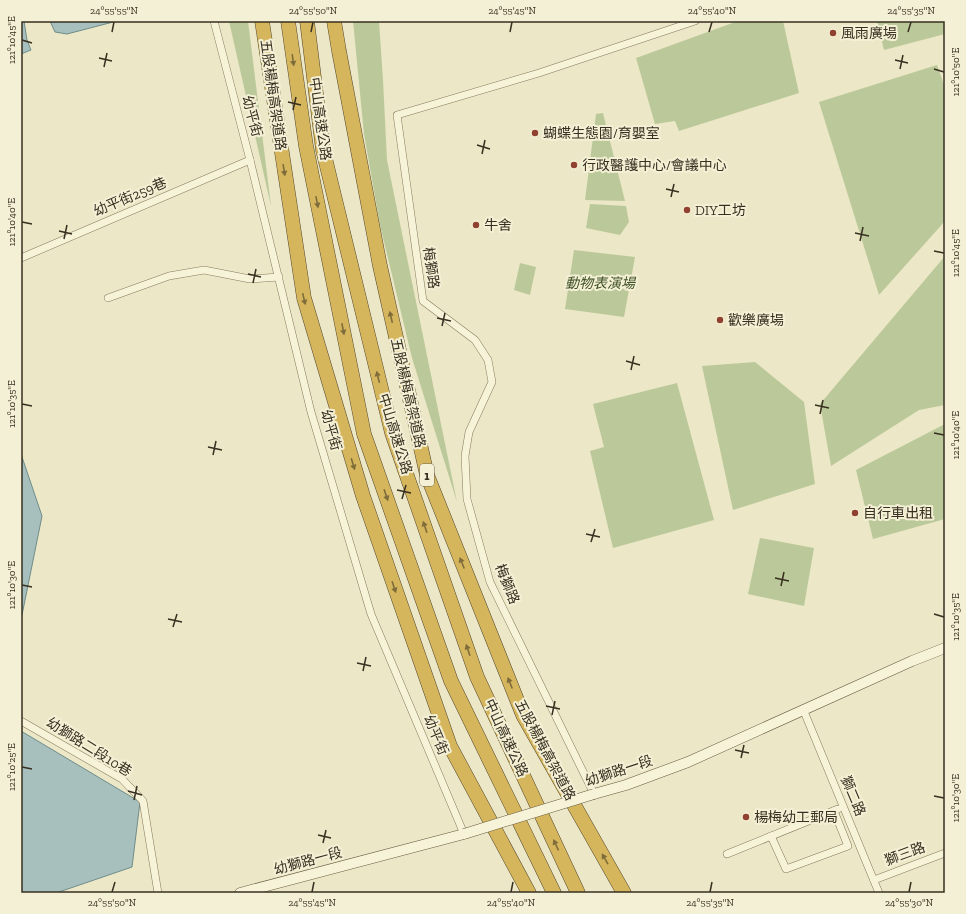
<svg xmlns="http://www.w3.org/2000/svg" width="966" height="914" viewBox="0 0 966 914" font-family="'Zilla Slab','Noto Sans TC',serif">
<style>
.green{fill:#bbc99a}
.water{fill:#a7bfbd;stroke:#6e8d8b}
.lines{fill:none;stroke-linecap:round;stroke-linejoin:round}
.street-casing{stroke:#867a5d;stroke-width:8}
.secondary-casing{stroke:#685b40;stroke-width:11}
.highway-casing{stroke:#544830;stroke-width:15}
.street{stroke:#f7f3d9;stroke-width:7}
.secondary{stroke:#f7f3d9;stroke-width:10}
.highway{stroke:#d6b65c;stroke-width:14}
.secondary-bridge-casing{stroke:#685b40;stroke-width:11;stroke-linecap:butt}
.secondary-bridge{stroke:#f7f3d9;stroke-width:10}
.oneway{fill:#7f6c3b}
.ticks{fill:none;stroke:#372f20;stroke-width:1.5}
.poi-dot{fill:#914130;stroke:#f4f0d5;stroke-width:1.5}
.labels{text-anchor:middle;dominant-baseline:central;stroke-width:4;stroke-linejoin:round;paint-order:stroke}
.shield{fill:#f4f0d5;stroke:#706956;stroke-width:1}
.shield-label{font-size:13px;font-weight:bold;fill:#372f20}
.poi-label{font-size:14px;fill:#372f20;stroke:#f4f0d5;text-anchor:start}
.street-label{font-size:14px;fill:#372f20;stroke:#f4f0d5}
.park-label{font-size:14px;font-style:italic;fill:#405227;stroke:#f4f0d5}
.neatline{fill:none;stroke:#372f20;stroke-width:1.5}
.ticks-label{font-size:10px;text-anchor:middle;fill:#372f20}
</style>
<rect width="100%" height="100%" fill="#ece7c6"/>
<g class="green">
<path d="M229,21H248L271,206Z"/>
<path d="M353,21H379L383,80L387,160L457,502L412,358L380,225L364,134Z"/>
<path d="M738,21H783L799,93L679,131L675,121L655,124L636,58Z"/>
<path d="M877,21H945V34L884,50Z"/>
<path d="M937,65L945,88V221L879,295L819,102Z"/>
<path d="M603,113L625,201L585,200L596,114Z"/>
<path d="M590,204L626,206L629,222L620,235L586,228Z"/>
<path d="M574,250L635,257L624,317L565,309Z"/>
<path d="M945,256V405L919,410L831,466L820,404Z"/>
<path d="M520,263L536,267L530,295L514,290Z"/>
<path d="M755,362L804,402L815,484L733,510L702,366Z"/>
<path d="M677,383L714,520L613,548L590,451L604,447L593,404Z"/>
<path d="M945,424V519L873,539L856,470Z"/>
<path d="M760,538L814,548L804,606L748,594Z"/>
</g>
<g class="water">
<path d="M21,21H24L27,40L31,50L21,54Z"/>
<path d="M50,21H117L67,34L55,32Z"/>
<path d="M21,454L42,516L22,615L21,614Z"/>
<path d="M21,731L140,802L132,867L56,893H21Z"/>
</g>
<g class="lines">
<defs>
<g id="street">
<path d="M214,21L250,160L311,412L371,614L464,834"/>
<path d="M21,258L250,160"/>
<path d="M108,298L169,276L204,270L250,279L279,277"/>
<path d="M803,709L879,893"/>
<path d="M21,721L122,779L143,801L158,893"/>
<path d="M594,794L490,582L467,499L465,456L469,432L492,382L488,360L475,340L423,301L397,115L539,73L695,21"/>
<path d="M771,836L786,869L848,846L834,811"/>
<path d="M727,854L838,809"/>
<path d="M874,880L945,853"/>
</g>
<g id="secondary">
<path d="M594,794L626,785L688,762L912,661L945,648"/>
<path d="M240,893L464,834"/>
</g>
<g id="highway">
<path d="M262,21L304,298L363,496L450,746L529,893"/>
<path d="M288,21L306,146L364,434L451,681L554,893"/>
<path d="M307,21L323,150L392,433L477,677L578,893"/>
<path d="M334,21L339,51L380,266L427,475L523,715L624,893"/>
</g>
</defs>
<use href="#street" class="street-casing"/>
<use href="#secondary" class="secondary-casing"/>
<use href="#highway" class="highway-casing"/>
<use href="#street" class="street"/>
<use href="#secondary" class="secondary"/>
<use href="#highway" class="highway"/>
<defs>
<path id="secondary-bridge" d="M464,834L594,794"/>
</defs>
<use href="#secondary-bridge" class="secondary-bridge-casing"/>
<use href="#secondary-bridge" class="secondary-bridge"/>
</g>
<defs><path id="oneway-solid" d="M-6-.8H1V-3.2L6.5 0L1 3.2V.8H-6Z"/></defs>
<g class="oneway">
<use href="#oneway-solid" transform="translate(293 60) rotate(82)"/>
<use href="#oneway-solid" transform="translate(284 170) rotate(81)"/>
<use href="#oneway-solid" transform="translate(317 202) rotate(79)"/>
<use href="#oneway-solid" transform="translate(304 299) rotate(77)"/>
<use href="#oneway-solid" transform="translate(391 317) rotate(-103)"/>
<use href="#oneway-solid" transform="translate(343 329) rotate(79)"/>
<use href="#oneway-solid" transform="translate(378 377) rotate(-104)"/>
<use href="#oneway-solid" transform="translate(353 464) rotate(73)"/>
<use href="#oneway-solid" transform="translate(386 495) rotate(71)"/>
<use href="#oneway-solid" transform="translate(425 527) rotate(-109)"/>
<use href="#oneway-solid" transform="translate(462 563) rotate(-112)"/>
<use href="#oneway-solid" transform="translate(394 587) rotate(71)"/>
<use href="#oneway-solid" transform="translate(468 650) rotate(-109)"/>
<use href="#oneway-solid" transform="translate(510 683) rotate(-112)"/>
<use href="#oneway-solid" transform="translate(556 845) rotate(-115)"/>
<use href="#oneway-solid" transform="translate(605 859) rotate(-120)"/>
</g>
<path class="ticks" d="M112,32L114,22M311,32L313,22M510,32L512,22M709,32L712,22M908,32L911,22M22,40L32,43M99,58L112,61M895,60L908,63M104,67L107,53M900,69L903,55M934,69L944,72M288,102L301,105M293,110L296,97M477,145L490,149M482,154L485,140M666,189L679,192M671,197L674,184M22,222L32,224M59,231L72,234M855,233L869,236M64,239L67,225M860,241L863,227M934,251L944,253M248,274L261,277M253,283L256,269M437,318L451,321M442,326L445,313M626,361L640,365M631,370L634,356M22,404L32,406M815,405L829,408M820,414L823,400M934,433L944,435M208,447L222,450M213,455L216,441M397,490L411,493M402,499L406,485M586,534L600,537M591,542L595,529M775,578L789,581M22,585L32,587M781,586L784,572M934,614L944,617M168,619L182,622M173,627L177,614M357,663L371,666M363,671L366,657M546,706L560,709M552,715L555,701M735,750L749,753M741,758L744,745M22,767L32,769M128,791L142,795M934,796L944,798M134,800L137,786M318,835L331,838M323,843L326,830M112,892L115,882M312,892L314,882M511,892L513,882M710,892L712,882M909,892L911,882"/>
<g class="poi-dot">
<circle cx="833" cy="33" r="4"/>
<circle cx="535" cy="133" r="4"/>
<circle cx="574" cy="165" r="4"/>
<circle cx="687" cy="210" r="4"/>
<circle cx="476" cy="225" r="4"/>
<circle cx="720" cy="320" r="4"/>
<circle cx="855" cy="513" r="4"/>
<circle cx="746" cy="817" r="4"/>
</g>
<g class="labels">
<rect class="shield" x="420" y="464" width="14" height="22" rx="3"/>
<g class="shield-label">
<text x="427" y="475">1</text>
</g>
<g class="poi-label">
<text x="841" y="33">風雨廣場</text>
<text x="543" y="133">蝴蝶生態園/育嬰室</text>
<text x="582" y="165">行政醫護中心/會議中心</text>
<text x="695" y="210">DIY工坊</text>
<text x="484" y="225">牛舍</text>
<text x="728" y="320">歡樂廣場</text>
<text x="863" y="513">自行車出租</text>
<text x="754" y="817">楊梅幼工郵局</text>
</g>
<g class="street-label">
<text transform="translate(273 95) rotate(82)">五股楊梅高架道路</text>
<text transform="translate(252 116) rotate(75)">幼平街</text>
<text transform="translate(320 119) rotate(82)">中山高速公路</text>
<text transform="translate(130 197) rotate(-23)">幼平街259巷</text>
<text transform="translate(431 268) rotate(82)">梅獅路</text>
<text transform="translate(408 393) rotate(77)">五股楊梅高架道路</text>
<text transform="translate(331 430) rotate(74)">幼平街</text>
<text transform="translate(395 434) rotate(73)">中山高速公路</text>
<text transform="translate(507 584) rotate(68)">梅獅路</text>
<text transform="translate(436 735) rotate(67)">幼平街</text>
<text transform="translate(506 738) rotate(65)">中山高速公路</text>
<text transform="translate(89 747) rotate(32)">幼獅路二段10巷</text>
<text transform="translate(545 750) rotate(62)">五股楊梅高架道路</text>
<text transform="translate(619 771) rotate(-18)">幼獅路一段</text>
<text transform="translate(853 796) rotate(67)">獅二路</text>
<text transform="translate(905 854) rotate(-20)">獅三路</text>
<text transform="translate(308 861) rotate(-15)">幼獅路一段</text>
</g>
<g class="park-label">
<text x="600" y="283">動物表演場</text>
</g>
</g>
<rect width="966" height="914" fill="none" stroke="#f4f0d5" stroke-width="44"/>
<rect x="22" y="22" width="922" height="870" class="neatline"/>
<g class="ticks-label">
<text x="114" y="14">24°55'55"N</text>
<text x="313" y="14">24°55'50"N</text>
<text x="512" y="14">24°55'45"N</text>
<text x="712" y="14">24°55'40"N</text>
<text x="911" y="14">24°55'35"N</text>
<text transform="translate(11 40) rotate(-90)" y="4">121°10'45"E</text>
<text transform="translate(955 72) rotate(-90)" y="4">121°10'50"E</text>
<text transform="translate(11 222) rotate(-90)" y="4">121°10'40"E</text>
<text transform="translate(955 253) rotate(-90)" y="4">121°10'45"E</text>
<text transform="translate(11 404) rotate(-90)" y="4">121°10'35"E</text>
<text transform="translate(955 435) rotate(-90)" y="4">121°10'40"E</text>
<text transform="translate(11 585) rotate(-90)" y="4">121°10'30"E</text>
<text transform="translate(955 617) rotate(-90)" y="4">121°10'35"E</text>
<text transform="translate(11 767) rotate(-90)" y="4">121°10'25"E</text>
<text transform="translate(955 798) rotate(-90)" y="4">121°10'30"E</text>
<text x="112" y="906">24°55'50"N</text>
<text x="312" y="906">24°55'45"N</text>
<text x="511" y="906">24°55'40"N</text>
<text x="710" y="906">24°55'35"N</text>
<text x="909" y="906">24°55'30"N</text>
</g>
</svg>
